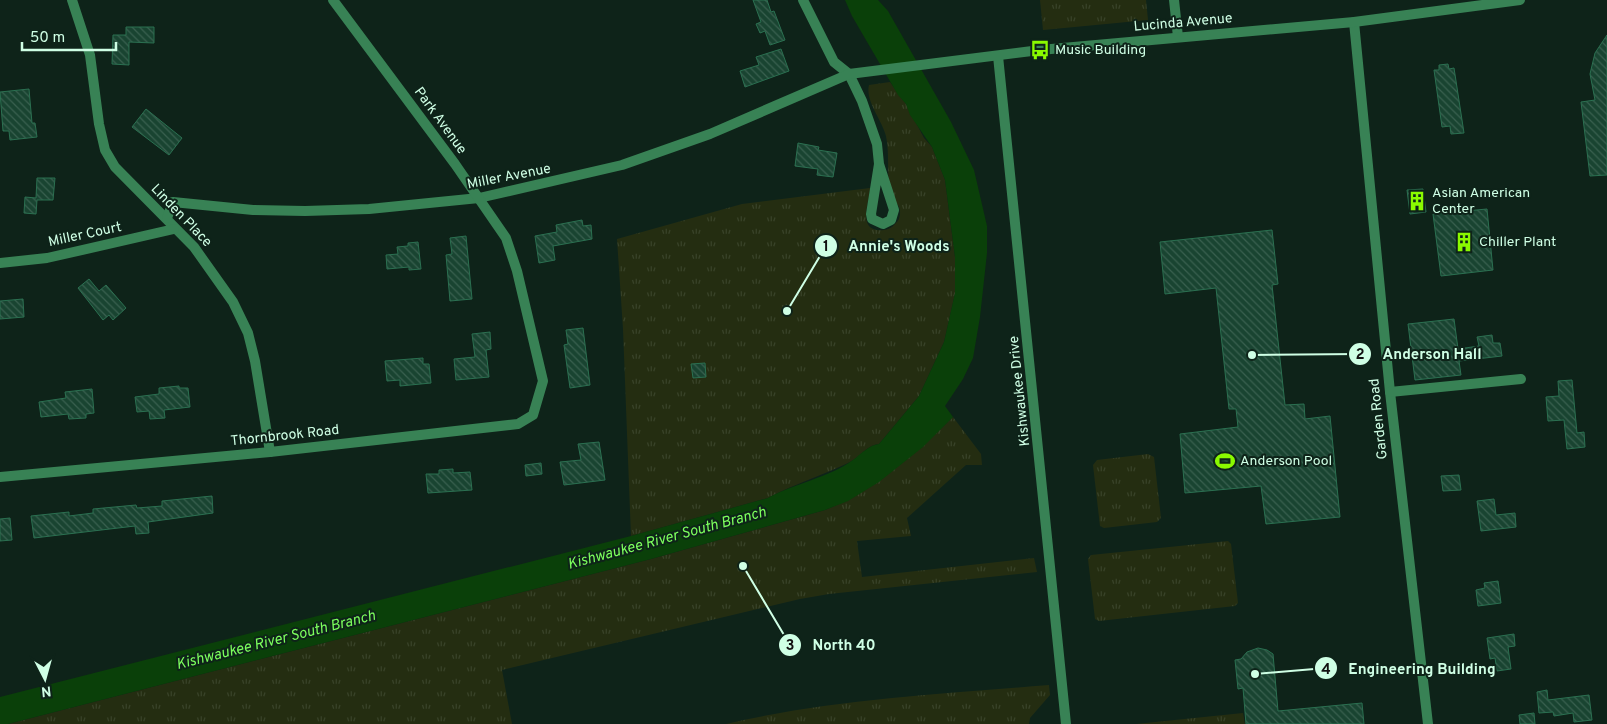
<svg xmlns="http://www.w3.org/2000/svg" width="1607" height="724" viewBox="0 0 1607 724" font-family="Overpass,sans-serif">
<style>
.park{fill:url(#park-tufts)}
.water{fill:#0a4009}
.building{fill:url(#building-back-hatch);stroke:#2b7051}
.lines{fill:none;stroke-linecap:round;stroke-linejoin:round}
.street{stroke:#388255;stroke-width:10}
.labels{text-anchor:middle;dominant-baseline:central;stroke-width:4;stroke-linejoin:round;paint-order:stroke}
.street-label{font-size:14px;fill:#cfffe5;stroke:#0e2319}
.poi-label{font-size:14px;fill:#cfffe5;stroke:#0e2319;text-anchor:start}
.water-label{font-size:15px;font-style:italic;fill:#7cff5d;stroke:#0e2319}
.leader{fill:none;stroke:#cfffe5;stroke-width:2}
.callout-dot{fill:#cfffe5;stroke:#0e2319;stroke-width:2}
.mark-label{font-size:15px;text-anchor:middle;font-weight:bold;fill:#111}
.callout-label{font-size:15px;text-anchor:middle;font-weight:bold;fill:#cfffe5;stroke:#0e2319;stroke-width:4;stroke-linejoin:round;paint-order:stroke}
</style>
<defs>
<pattern id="park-tufts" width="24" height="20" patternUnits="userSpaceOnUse" patternTransform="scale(1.25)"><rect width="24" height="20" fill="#242d11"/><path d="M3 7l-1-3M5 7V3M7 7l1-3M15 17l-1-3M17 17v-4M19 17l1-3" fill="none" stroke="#384228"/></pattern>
<pattern id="building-back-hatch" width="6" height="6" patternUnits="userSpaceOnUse" patternTransform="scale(1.25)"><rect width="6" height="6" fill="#194431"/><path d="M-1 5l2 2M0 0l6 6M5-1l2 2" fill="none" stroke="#39604f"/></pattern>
</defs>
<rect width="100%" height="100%" fill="#0e2319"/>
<g class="park">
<path d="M1040,0H1146L1148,20L1043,30Z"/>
<path d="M890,82L906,104L924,138L932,147L945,180L955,257V294L944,342L919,396L879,444C867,445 860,457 850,462C823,475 794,484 768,498L631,536L623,329L617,239L742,204L870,188C870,201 855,233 884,230C891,229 895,225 899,219C903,204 895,205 891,194C886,176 890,154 886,136C882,120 865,101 869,85Z"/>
<path d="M953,417L981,454L982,465H966L907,518L911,536L857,541L862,577L1034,558L1037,572L829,594L800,599L502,670L512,724H8L651,559L825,510C873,491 916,453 953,417Z"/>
<path d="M1148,454L1154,457L1161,518L1157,522L1104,528L1100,526L1093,465L1097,460Z"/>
<path d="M1228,541L1231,544L1238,603L1235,606L1099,621L1095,619L1088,559L1091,555Z"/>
<path d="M1049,685L1050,695L1030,718L1029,724H726C832,699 941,694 1049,685Z"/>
<path d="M1243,713L1245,724H1136Z"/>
</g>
<path class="water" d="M845,0H878L888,11L951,122L974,170L987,226V253L980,317L973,358L963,379L945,406L953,417L923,447L879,482L848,501L825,510L651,559L8,724H0V697L631,536L768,498C795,483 828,478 853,460C861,454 869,445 879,444L919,396L944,342L955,293V257L945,180L932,147L910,115L906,104L898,95L852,16Z"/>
<g class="building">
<path d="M753,0H767L771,12L774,11L785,40L770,45L765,31L760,33L756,24L761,22Z"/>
<path d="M126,27H154V43L129,42V65L112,64L113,35H126Z"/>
<path d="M1607,35V175L1590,176L1581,102L1595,100L1590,74L1595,53Z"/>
<path d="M781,49L789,71L745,87L740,71L759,65L756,57Z"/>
<path d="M1448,64L1449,69L1454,68L1464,133L1451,134L1450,126L1442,127L1434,70H1439V65Z"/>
<path d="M29,89L32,123H35L37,137L10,140L9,131H3L0,92Z"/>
<path d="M146,109L182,138L169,155L132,127Z"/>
<path d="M798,143L819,147L818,150L837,153L833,177L817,175L818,169L795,166Z"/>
<path d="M37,178H55L53,200H37L36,214L24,213L25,197L36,198Z"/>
<path d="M1423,189L1426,212L1410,214L1407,190Z"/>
<path d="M1487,209L1493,270L1441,276L1433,214Z"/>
<path d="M582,220L583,226L591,225L592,239L553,246L555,260L539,263L535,236L557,232L556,225Z"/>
<path d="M1272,230L1278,284L1272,285L1285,405L1304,404L1305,419L1330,416L1340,517L1266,524L1261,486L1185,493L1180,434L1238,427L1236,409H1229L1216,288L1165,294L1160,242Z"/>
<path d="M466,236L472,299L450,301L446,255L452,254L450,238Z"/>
<path d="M418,242L421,269L409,270V267L387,269L386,255L398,254L397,247L408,246V243Z"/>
<path d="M89,279L99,291L106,285L126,308L113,320L109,315L103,320L78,288Z"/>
<path d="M23,299L24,317L0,319V301Z"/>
<path d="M1454,319L1458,349L1479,346L1477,337L1492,335L1493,343H1500L1502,356L1459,361L1461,375L1415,380L1408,324Z"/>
<path d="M583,328L590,385L570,388L564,345L568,344L566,330Z"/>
<path d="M490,332L491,349L486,350L489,377L456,380L454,359L475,357L472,334Z"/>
<path d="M423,358V364H429L431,383L400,386V380L387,381L385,361Z"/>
<path d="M705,363L706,377L693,378L691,364Z"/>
<path d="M1572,380L1577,433L1584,432L1585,447L1567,449L1564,420L1548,421L1546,397L1559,396L1558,381Z"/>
<path d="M179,386V388H188L190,407L164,410L165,418L150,419L149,411L137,412L135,397L159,394V388Z"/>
<path d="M92,389L94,413L86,414V418L69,419L68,414L41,417L39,402L66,398L65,392Z"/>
<path d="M599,442L605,480L564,485L560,462L581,460L578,444Z"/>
<path d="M541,463L542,474L526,476L525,465Z"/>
<path d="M453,469V473L470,472L472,490L428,493L426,474H439V470Z"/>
<path d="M1459,475L1461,490L1443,491L1441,476Z"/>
<path d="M212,496L213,513L148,522L149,533L136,534L135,526L34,538L31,516L69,512V516L93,513V509L136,505L137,508L162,506V501Z"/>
<path d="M1494,499L1496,515L1515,513L1516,527L1481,531L1477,501Z"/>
<path d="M10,518L12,540L0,541V519Z"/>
<path d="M1498,581L1501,603L1478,606L1476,590L1485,588L1484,583Z"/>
<path d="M1514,634L1515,646L1508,647L1511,669L1497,671L1495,658L1490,659L1487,638Z"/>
<path d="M1258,648L1267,650L1273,654L1278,711L1362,703L1364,724H1246L1243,688L1238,689L1235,660L1241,659L1247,652Z"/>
<path d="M1547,690L1548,700L1589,695L1592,720L1574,722L1573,713L1554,716L1553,712L1539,713L1537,692Z"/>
<path d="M1534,713L1535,724H1520L1519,715Z"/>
</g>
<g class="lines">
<g class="street">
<path d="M72,0L90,55L99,124L105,150L115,167L194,247L233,302L248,333L255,361L270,452"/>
<path d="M803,0L834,62L849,74L862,101L877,144L879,164L894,210L891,220L883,224L872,219L871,214L879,164"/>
<path d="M1174,0L1178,37"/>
<path d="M1354,22L1390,392L1428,724"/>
<path d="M998,56L1066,724"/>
<path d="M167,218L173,202L253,210L305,211L369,209L479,198L622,165L710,134L849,74L1040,50L1354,22L1520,0"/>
<path d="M0,263L47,258L174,229"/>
<path d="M1390,392L1521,379"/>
<path d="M0,477L270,452L518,424L533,415L543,381L517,271L506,238L455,164L333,0"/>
</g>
</g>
<defs>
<symbol id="bus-bare" viewBox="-9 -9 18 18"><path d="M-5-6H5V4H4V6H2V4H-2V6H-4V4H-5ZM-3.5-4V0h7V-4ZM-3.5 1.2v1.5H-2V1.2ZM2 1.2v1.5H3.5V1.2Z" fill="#8afa00" stroke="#0e2319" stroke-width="2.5" paint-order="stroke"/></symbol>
<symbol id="building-bare" viewBox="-9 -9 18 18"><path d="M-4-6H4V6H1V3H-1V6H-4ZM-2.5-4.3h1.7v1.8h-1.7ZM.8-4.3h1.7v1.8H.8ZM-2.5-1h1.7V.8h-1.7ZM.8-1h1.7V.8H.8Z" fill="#8afa00" stroke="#0e2319" stroke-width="2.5" paint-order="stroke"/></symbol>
<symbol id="stadium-bare" viewBox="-9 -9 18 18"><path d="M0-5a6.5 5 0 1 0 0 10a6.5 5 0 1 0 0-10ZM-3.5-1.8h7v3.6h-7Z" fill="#8afa00" stroke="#0e2319" stroke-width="2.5" paint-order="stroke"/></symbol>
</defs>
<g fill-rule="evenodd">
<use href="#bus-bare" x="1026" y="36" width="28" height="28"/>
<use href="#building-bare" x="1403" y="187" width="28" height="28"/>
<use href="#building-bare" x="1450" y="228" width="28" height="28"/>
<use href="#stadium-bare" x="1211" y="447" width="28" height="28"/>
</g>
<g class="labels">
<g class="street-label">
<text transform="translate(1183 23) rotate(-5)">Lucinda Avenue</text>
<text transform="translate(440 121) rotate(54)">Park Avenue</text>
<text transform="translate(509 177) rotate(-11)">Miller Avenue</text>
<text transform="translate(181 216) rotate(46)">Linden Place</text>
<text transform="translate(85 235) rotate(-12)">Miller Court</text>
<text transform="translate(1020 391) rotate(-96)">Kishwaukee Drive</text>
<text transform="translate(1379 419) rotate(-96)">Garden Road</text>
<text transform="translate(285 436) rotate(-6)">Thornbrook Road</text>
</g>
<g class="poi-label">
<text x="1055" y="50">Music Building</text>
<text x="1432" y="193">Asian American<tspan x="1432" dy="16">Center</tspan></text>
<text x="1479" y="242">Chiller Plant</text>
<text x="1240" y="461">Anderson Pool</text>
</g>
<g class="water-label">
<text transform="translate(667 539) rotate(-15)">Kishwaukee River South Branch</text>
<text transform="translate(276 641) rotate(-14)">Kishwaukee River South Branch</text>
</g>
</g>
<path class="leader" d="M787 311L826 246M1252 355L1360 354M743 566L790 645M1255 674L1326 668"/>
<g class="callout-dot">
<circle cx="787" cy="311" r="5"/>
<circle cx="1252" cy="355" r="5"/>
<circle cx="743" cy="566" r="5"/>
<circle cx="1255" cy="674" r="5"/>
<circle cx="826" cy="246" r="12"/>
<circle cx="1360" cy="354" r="12"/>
<circle cx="790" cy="645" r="12"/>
<circle cx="1326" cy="668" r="12"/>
</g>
<g class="mark-label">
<text x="826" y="251">1</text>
<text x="1360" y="359">2</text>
<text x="790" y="650">3</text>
<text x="1326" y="674">4</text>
</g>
<g class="callout-label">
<text x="899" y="251">Annie's Woods</text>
<text x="1432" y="359">Anderson Hall</text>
<text x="844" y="650">North 40</text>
<text x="1422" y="674">Engineering Building</text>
</g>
<g transform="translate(45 679) rotate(174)" stroke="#0e2319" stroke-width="4" paint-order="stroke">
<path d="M0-4L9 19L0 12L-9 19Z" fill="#cfffe5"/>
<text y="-8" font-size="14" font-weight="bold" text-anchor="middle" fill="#cfffe5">N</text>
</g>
<path d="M22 42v8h94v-8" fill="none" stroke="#cfffe5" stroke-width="2.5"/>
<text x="30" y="42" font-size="15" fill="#cfffe5" stroke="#0e2319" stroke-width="4" paint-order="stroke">50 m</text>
</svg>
